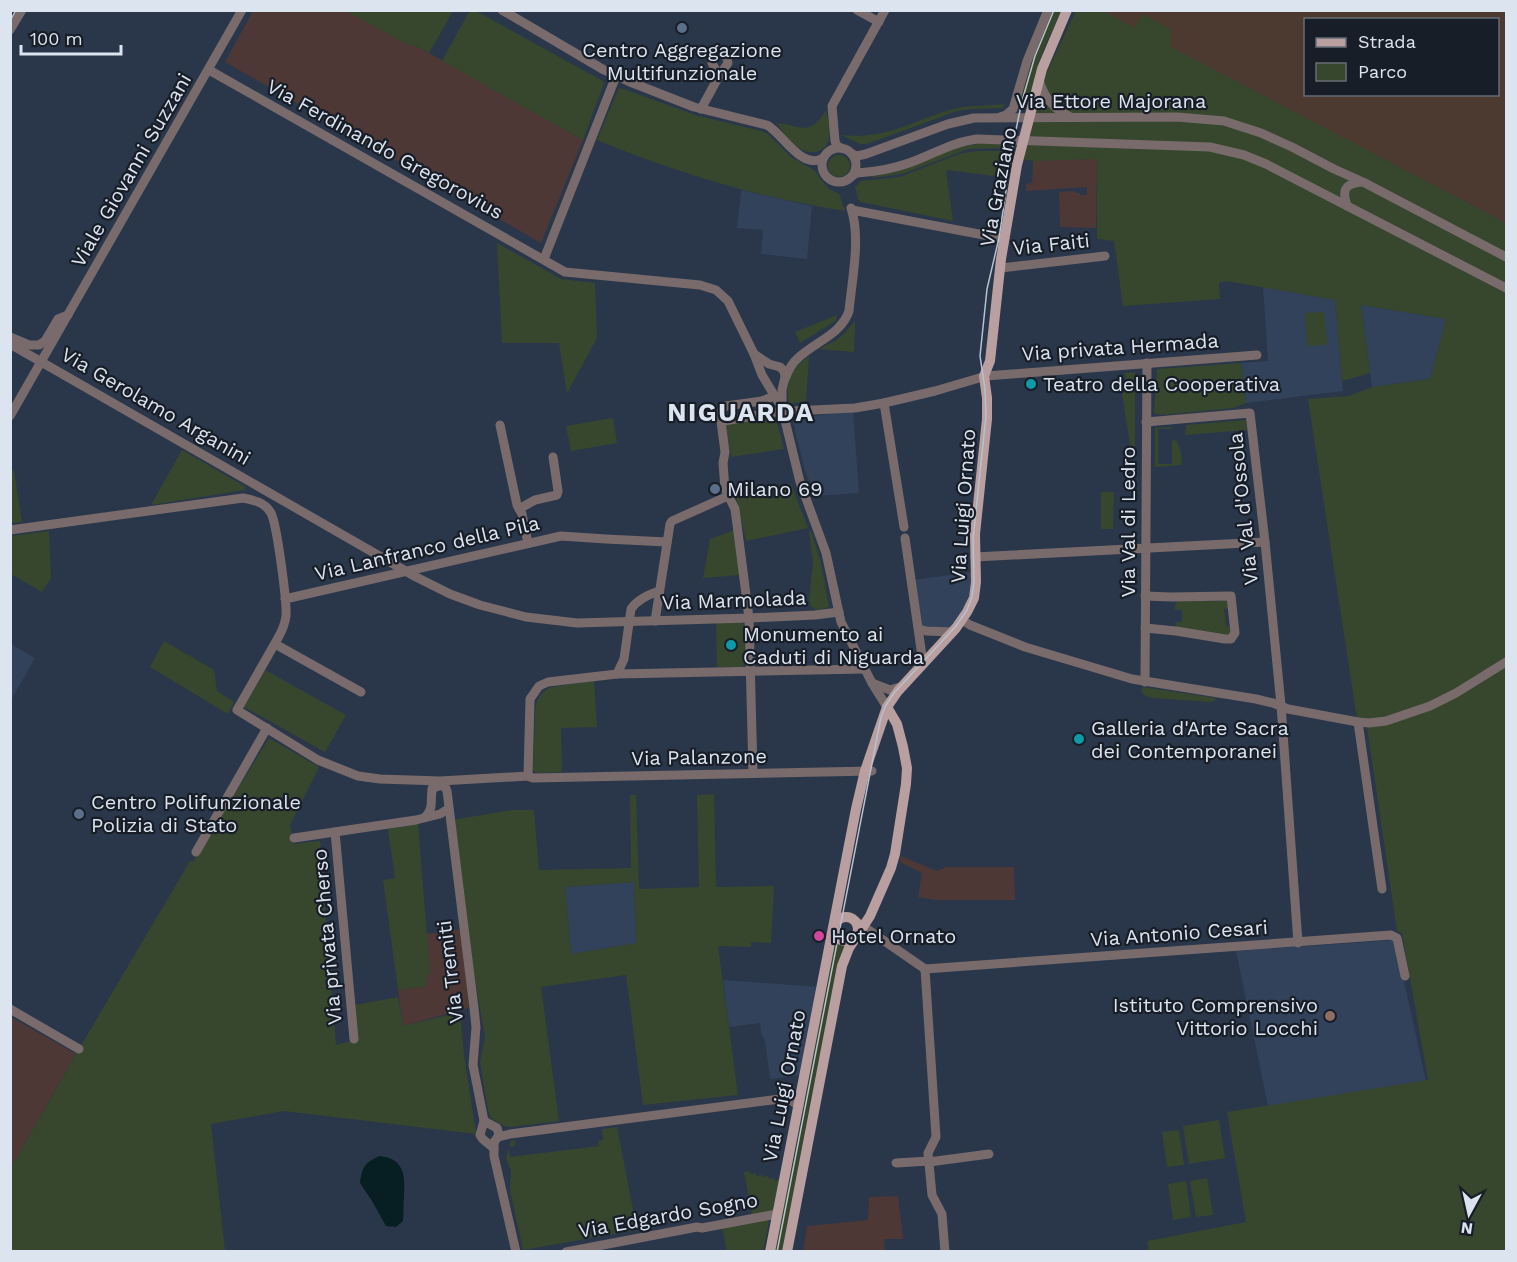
<svg xmlns="http://www.w3.org/2000/svg" width="1517" height="1262" viewBox="0 0 1517 1262" font-family="'Work Sans',sans-serif">
<style>
.built{fill:#31425a}
.industrial{fill:#4d3836}
.medical{fill:#4c3a30;fill-rule:evenodd}
.green{fill:#36472e;fill-rule:evenodd}
.water{fill:#071e23}
.lines{fill:none;stroke-linecap:round;stroke-linejoin:round}
.minor{stroke:#796b6c;stroke-width:9}
.major{stroke:#ba9fa0;stroke-width:10}
.tram{stroke:#b8c1ce;stroke-width:1.5}
.service-dot{fill:#5c6f8a;stroke:#181e27;stroke-width:2}
.culture-dot{fill:#0f9aa8;stroke:#181e27;stroke-width:2}
.hotel-dot{fill:#d1479c;stroke:#181e27;stroke-width:2}
.education-dot{fill:#8d6e63;stroke:#181e27;stroke-width:2}
.labels{text-anchor:middle;dominant-baseline:central;stroke-width:4.5;stroke-linejoin:round;paint-order:stroke}
.poi-label{font-size:20px;fill:#dce4f0;stroke:#181e27;text-anchor:start}
.street-label{font-size:20px;fill:#dce4f0;stroke:#181e27}
.district-label{font-size:26px;font-weight:bold;letter-spacing:1.5px;fill:#dce4f0;stroke:#181e27}
</style>
<rect width="100%" height="100%" fill="#2a374a"/>
<g class="built">
<path d="M741,190L812,206L807,259L761,254L763,230L737,228Z"/>
<path d="M1263,287L1335,300L1343,391L1246,403L1241,363L1268,361Z"/>
<path d="M1361,305L1447,319L1430,379L1372,387Z"/>
<path d="M853,412L859,493L816,496L805,471L792,418Z"/>
<path d="M973,572L971,597L950,631L920,628L912,580Z"/>
<path d="M11,644L35,658L11,700Z"/>
<path d="M634,882L636,943L571,954L565,887Z"/>
<path d="M1395,940L1426,1081L1268,1106L1236,951Z"/>
<path d="M723,980L820,987L803,1075L770,1079L765,1041L761,1034L760,1023L729,1027Z"/>
</g>
<g class="industrial">
<path d="M253,11H346L429,53L583,140L541,243L225,62Z"/>
<path d="M1077,158L1078,160L1097,158L1096,228L1060,227L1059,192L1074,191L1076,193H1080V195H1087V187L1026,191V184L1032,183L1033,161Z"/>
<path d="M901,856L937,871L946,867H1014L1015,900H936L918,897L922,873L900,862Z"/>
<path d="M462,929L472,1007L403,1026L398,990L427,986L425,974L430,973L426,934Z"/>
<path d="M11,1017L76,1054L11,1168Z"/>
<path d="M898,1196L903,1239H884L885,1251L803,1252L807,1226L868,1220L869,1197Z"/>
</g>
<path class="medical" d="M1103,12V11H1506V223ZM1306,20H1498V94H1306Z"/>
<g class="green">
<path d="M470,10L476,11L601,80L604,83L583,140L442,61Z"/>
<path d="M346,11H453L429,53L414,45L410,46Z"/>
<path d="M1051,11H1061L1044,49L1027,104L1019,101L1027,72Z"/>
<path d="M1076,11H1103L1135,28L1142,14L1171,29V47L1506,223V1251H1149L1147,1241L1246,1222L1227,1112L1428,1080L1402,933L1397,931L1366,720L1357,719L1308,399L1349,396L1372,387L1430,379L1446,319L1361,305L1370,373L1342,381L1335,300L1227,281L1219,283L1220,299L1123,306L1114,241L1097,239V159L1033,161L1023,159L1045,76Z"/>
<path d="M619,88L624,89L695,115L761,131L768,134L791,157L814,170L828,188L839,194L845,211C759,198 677,173 597,140Z"/>
<path d="M1004,104L1003,108L971,109L957,111L867,144H860L841,135C887,140 911,121 953,109C970,105 986,106 1004,104Z"/>
<path d="M826,110C828,118 831,130 829,138C826,153 811,156 799,148C790,143 783,132 777,123C802,125 809,138 826,110Z"/>
<path d="M978,144H1005V148L968,149L902,174L872,178V177L963,146Z"/>
<path d="M976,151H1004L1002,177L946,170L953,221L861,202L858,199L855,187L861,181L900,177L959,154Z"/>
<circle cx="839" cy="166" r="11"/>
<path d="M497,243L561,279L595,283L597,338L567,393L559,343H502Z"/>
<path d="M1324,312L1327,345L1307,346L1305,313Z"/>
<path d="M837,315L836,320L832,323L800,343L795,332Z"/>
<path d="M855,321L854,352L819,349L835,341L844,334Z"/>
<path d="M809,356L806,401L789,404C785,379 790,371 809,356Z"/>
<path d="M1241,363L1246,403L1233,408L1161,415L1154,413L1157,369Z"/>
<path d="M1135,372V454L1132,457L1122,394L1127,390L1125,373Z"/>
<path d="M775,415L784,449L731,457C731,445 723,435 726,424Z"/>
<path d="M613,418L617,443L571,451L566,426Z"/>
<path d="M1246,420L1247,430L1185,435L1186,425Z"/>
<path d="M1172,427V429H1158V464H1172V440L1177,441L1181,453L1182,465L1155,467V428Z"/>
<path d="M182,450L246,487L245,490L151,505Z"/>
<path d="M11,469L14,471L22,522L11,523Z"/>
<path d="M762,483L763,496L771,499L775,497L772,487L791,484L808,528L746,541L735,492Z"/>
<path d="M1101,492H1114L1113,529H1101Z"/>
<path d="M734,530L740,575L703,578L710,539Z"/>
<path d="M49,531L51,578L42,592L11,574V536Z"/>
<path d="M811,531L821,563L829,607L818,610L811,607L809,600L813,562L809,532Z"/>
<path d="M1178,601H1228L1229,608L1224,609L1226,625L1231,628V632L1229,636L1177,629L1175,622H1182V610H1175V604Z"/>
<path d="M716,622H741L744,625L745,663L742,667H717Z"/>
<path d="M164,641L214,670L217,691L234,702L228,714L150,667Z"/>
<path d="M265,670L346,715L325,752L244,707Z"/>
<path d="M594,681L597,727L561,728L562,772L537,773L533,770L535,711C536,700 541,691 552,687Z"/>
<path d="M1143,687L1215,698L1216,700L1211,702L1152,698C1147,697 1143,695 1141,690Z"/>
<path d="M269,738L319,767L290,825L294,844L320,841L336,1045L358,1039L355,1005L398,997L403,1026L460,1012L464,1055L476,1134L284,1111L211,1124L225,1251L11,1252V1168L79,1049L190,861L193,862Z"/>
<path d="M714,794L716,887L774,886L771,943L751,942V947L718,946L738,1095L643,1105L626,975L541,987L559,1121L511,1127L504,1126L491,1118L488,1110L480,1062L485,1037L466,928L452,820L512,810H534L539,870L631,868L630,795H636L639,889L699,887L697,795ZM634,882L636,943L571,954L565,887Z"/>
<path d="M418,824L430,973L426,974L427,986L398,990L383,880L395,878L388,829Z"/>
<path d="M835,940L847,945L810,1103L784,1251L773,1252L795,1153Z"/>
<path d="M1219,1120L1225,1158L1189,1164L1183,1126Z"/>
<path d="M617,1127L637,1230L523,1250L510,1191L511,1171L506,1158L511,1141L515,1140V1146L509,1147L510,1157L599,1146L598,1141L603,1140L602,1129Z"/>
<path d="M1179,1130L1184,1165L1167,1167L1162,1132Z"/>
<path d="M750,1171V1174L756,1173V1176L762,1175L763,1177L768,1176L769,1179L774,1178L775,1181L780,1179L774,1210L752,1215L744,1172Z"/>
<path d="M1207,1178L1213,1215L1196,1217L1190,1181Z"/>
<path d="M1186,1181L1191,1217L1173,1220L1168,1184Z"/>
<path d="M766,1219L769,1222L763,1251H727L722,1227Z"/>
</g>
<path class="water" d="M380,1156C405,1159 405,1176 404,1197C403,1205 404,1213 403,1221L396,1227L386,1226L372,1201L360,1183C362,1167 365,1162 380,1156Z"/>
<g class="lines">
<g class="minor">
<path d="M502,10L604,70L630,82L694,107L767,125C783,134 802,171 823,158"/>
<path d="M857,10L879,22"/>
<path d="M10,30L22,10"/>
<path d="M209,70L565,272L700,285L716,290L728,301L754,354L762,375L782,408L800,482L826,553L841,622L872,683L887,707"/>
<path d="M1039,80C1044,97 1053,109 1069,116"/>
<path d="M701,109L719,76L728,63L726,55L716,49L712,63L719,76"/>
<path d="M1000,117L1006,115L1013,109L1027,61L1048,10"/>
<circle cx="839" cy="165" r="17"/>
<path d="M841,148L837,146L835,141L832,106L885,10"/>
<path d="M852,154L857,156L866,154L948,124L974,118L1177,117L1224,121L1261,133L1292,147L1334,169L1363,182L1506,257"/>
<path d="M852,176L857,173C874,172 892,169 909,163C932,155 952,142 977,139L1210,147L1244,155L1266,164L1506,288"/>
<path d="M1347,206C1342,190 1344,184 1361,182"/>
<path d="M852,210L1005,239"/>
<path d="M544,259L616,76"/>
<path d="M1001,268L1105,256"/>
<path d="M10,337L29,345H39L45,341L58,319L68,315"/>
<path d="M10,344L416,577L450,594L480,605L507,612L526,617L577,623L749,618L815,615L839,612"/>
<path d="M754,354L769,364L780,367L784,371L785,377L782,390V408"/>
<path d="M785,379C788,371 791,364 797,359C814,342 841,335 849,311C852,279 861,238 851,208"/>
<path d="M884,403L904,527"/>
<path d="M792,411L855,408L884,403L935,391L986,376L1257,355"/>
<path d="M10,416L242,10"/>
<path d="M724,421L782,411"/>
<path d="M1146,422L1250,413L1265,542L1281,705L1298,943"/>
<path d="M500,425L517,505L522,514L528,543"/>
<path d="M519,509L535,500L557,495L558,491L553,457"/>
<path d="M10,530L243,498C253,500 265,502 271,513C277,525 287,601 286,616C285,624 282,631 278,638L237,710L318,760L358,776L380,779L440,781L528,776L533,778L872,771"/>
<path d="M905,538L923,663"/>
<path d="M975,557L1265,542"/>
<path d="M285,599L561,536L606,539L667,542"/>
<path d="M962,620L970,625L1025,647L1132,679L1256,699L1273,703L1288,709L1358,722L1369,723L1386,721L1430,706L1456,693L1506,662"/>
<path d="M655,621L670,524L672,521L728,496"/>
<path d="M1145,628L1176,631L1225,639H1231L1235,633L1231,596L1171,597L1145,596"/>
<path d="M919,629L926,631L952,632"/>
<path d="M275,644L361,692"/>
<path d="M617,674L624,659L631,609C637,600 650,594 659,591"/>
<path d="M1145,682L1147,363"/>
<path d="M872,683L890,690L900,687"/>
<path d="M1358,722L1382,889"/>
<path d="M753,773L749,618L735,509L725,489L723,463L725,452L720,414L722,409L726,406L762,401L774,396"/>
<path d="M528,776L530,699L539,686L548,682L617,674L865,669"/>
<path d="M432,789L438,786H445L447,791L474,1008L476,1027L473,1065L484,1121L480,1135C483,1142 490,1143 494,1149"/>
<path d="M425,817C436,807 428,796 434,784"/>
<path d="M335,832L354,1039"/>
<path d="M294,838L416,820L440,814L448,809"/>
<path d="M196,852L267,728"/>
<path d="M854,920L925,969"/>
<path d="M925,969L1391,935L1397,938L1405,976"/>
<path d="M925,969L936,1137L928,1153L932,1195L942,1214L945,1252"/>
<path d="M10,1009L79,1049"/>
<path d="M484,1121L497,1128L499,1135L495,1141"/>
<path d="M498,1137L510,1134L780,1099L792,1101L799,1106"/>
<path d="M494,1142V1156L516,1252"/>
<path d="M929,1162L989,1154"/>
<path d="M896,1163L929,1161"/>
<path d="M566,1252L697,1227L702,1228L777,1214"/>
</g>
<g class="major">
<circle cx="846" cy="929" r="12"/>
<path d="M770,1252L856,809L865,771L887,707L898,691L956,628L967,612L974,598L976,582L975,534L987,419V398L984,376L990,361L1001,259L1017,165L1042,69L1067,10"/>
<path d="M787,1252L842,966L849,948L870,916L891,868L895,854L906,784L907,768L903,747L897,724L887,707"/>
</g>
<g class="tram">
<path d="M10,21L16,10"/>
<path d="M777,1252L881,717L886,705L894,693L956,626L967,610L972,597L974,582L973,539L986,416L985,389L980,356L987,289L999,238L1013,144L1022,101L1035,56L1054,10"/>
</g>
</g>
<g class="service-dot">
<circle cx="682" cy="28" r="6"/>
<circle cx="715" cy="489" r="6"/>
<circle cx="79" cy="814" r="6"/>
</g>
<g class="culture-dot">
<circle cx="1031" cy="384" r="6"/>
<circle cx="731" cy="645" r="6"/>
<circle cx="1079" cy="739" r="6"/>
</g>
<circle class="hotel-dot" cx="819" cy="936" r="6"/>
<circle class="education-dot" cx="1330" cy="1016" r="6"/>
<g class="labels">
<g class="poi-label">
<text x="682" y="50" text-anchor="middle">Centro Aggregazione<tspan x="682" dy="23">Multifunzionale</tspan></text>
<text x="1043" y="384">Teatro della Cooperativa</text>
<text x="727" y="489">Milano 69</text>
<text x="743" y="634">Monumento ai<tspan x="743" dy="23">Caduti di Niguarda</tspan></text>
<text x="1091" y="728">Galleria d'Arte Sacra<tspan x="1091" dy="23">dei Contemporanei</tspan></text>
<text x="91" y="802">Centro Polifunzionale<tspan x="91" dy="23">Polizia di Stato</tspan></text>
<text x="831" y="936">Hotel Ornato</text>
<text x="1318" y="1005" text-anchor="end">Istituto Comprensivo<tspan x="1318" dy="23">Vittorio Locchi</tspan></text>
</g>
<g class="street-label">
<text x="1111" y="101">Via Ettore Majorana</text>
<text transform="translate(385 149) rotate(29)">Via Ferdinando Gregorovius</text>
<text transform="translate(131 170) rotate(-60)">Viale Giovanni Suzzani</text>
<text transform="translate(998 187) rotate(-79)">Via Graziano</text>
<text transform="translate(1051 244) rotate(-6)">Via Faiti</text>
<text transform="translate(1120 347) rotate(-4)">Via privata Hermada</text>
<text transform="translate(156 406) rotate(30)">Via Gerolamo Arganini</text>
<text transform="translate(963 506) rotate(-86)">Via Luigi Ornato</text>
<text transform="translate(1243 509) rotate(-96)">Via Val d'Ossola</text>
<text transform="translate(1128 522) rotate(-90)">Via Val di Ledro</text>
<text transform="translate(427 548) rotate(-13)">Via Lanfranco della Pila</text>
<text transform="translate(734 600) rotate(-2)">Via Marmolada</text>
<text transform="translate(699 757) rotate(-1)">Via Palanzone</text>
<text transform="translate(1179 933) rotate(-4)">Via Antonio Cesari</text>
<text transform="translate(327 937) rotate(-95)">Via privata Cherso</text>
<text transform="translate(450 972) rotate(-97)">Via Tremiti</text>
<text transform="translate(784 1086) rotate(-79)">Via Luigi Ornato</text>
<text transform="translate(668 1215) rotate(-10)">Via Edgardo Sogno</text>
</g>
<g class="district-label">
<text x="741" y="412">NIGUARDA</text>
</g>
</g>
<rect width="1517" height="1262" fill="none" stroke="#dce4f0" stroke-width="24"/>
<rect x="1304" y="18" width="195" height="78" fill="#181e27" stroke="#666d77" stroke-width="1.5"/>
<rect x="1316" y="38" width="30" height="9" fill="#ba9fa0" stroke="#666d77" stroke-width="1.5"/>
<text x="1358" y="48" font-size="18" fill="#dce4f0">Strada</text>
<rect x="1316" y="63" width="30" height="18" fill="#36472e" stroke="#666d77" stroke-width="1.5"/>
<text x="1358" y="78" font-size="18" fill="#dce4f0">Parco</text>
<g transform="translate(1469 1214) rotate(188)" stroke="#181e27" stroke-width="4.5" paint-order="stroke">
<path d="M0-4.5L10 22L0 15L-10 22Z" fill="#dce4f0"/>
<text y="-9" font-size="16" font-weight="bold" text-anchor="middle" fill="#dce4f0">N</text>
</g>
<path d="M21 45v9h100v-9" fill="none" stroke="#dce4f0" stroke-width="3"/>
<text x="30" y="45" font-size="18" fill="#dce4f0" stroke="#181e27" stroke-width="4.5" paint-order="stroke">100 m</text>
</svg>
